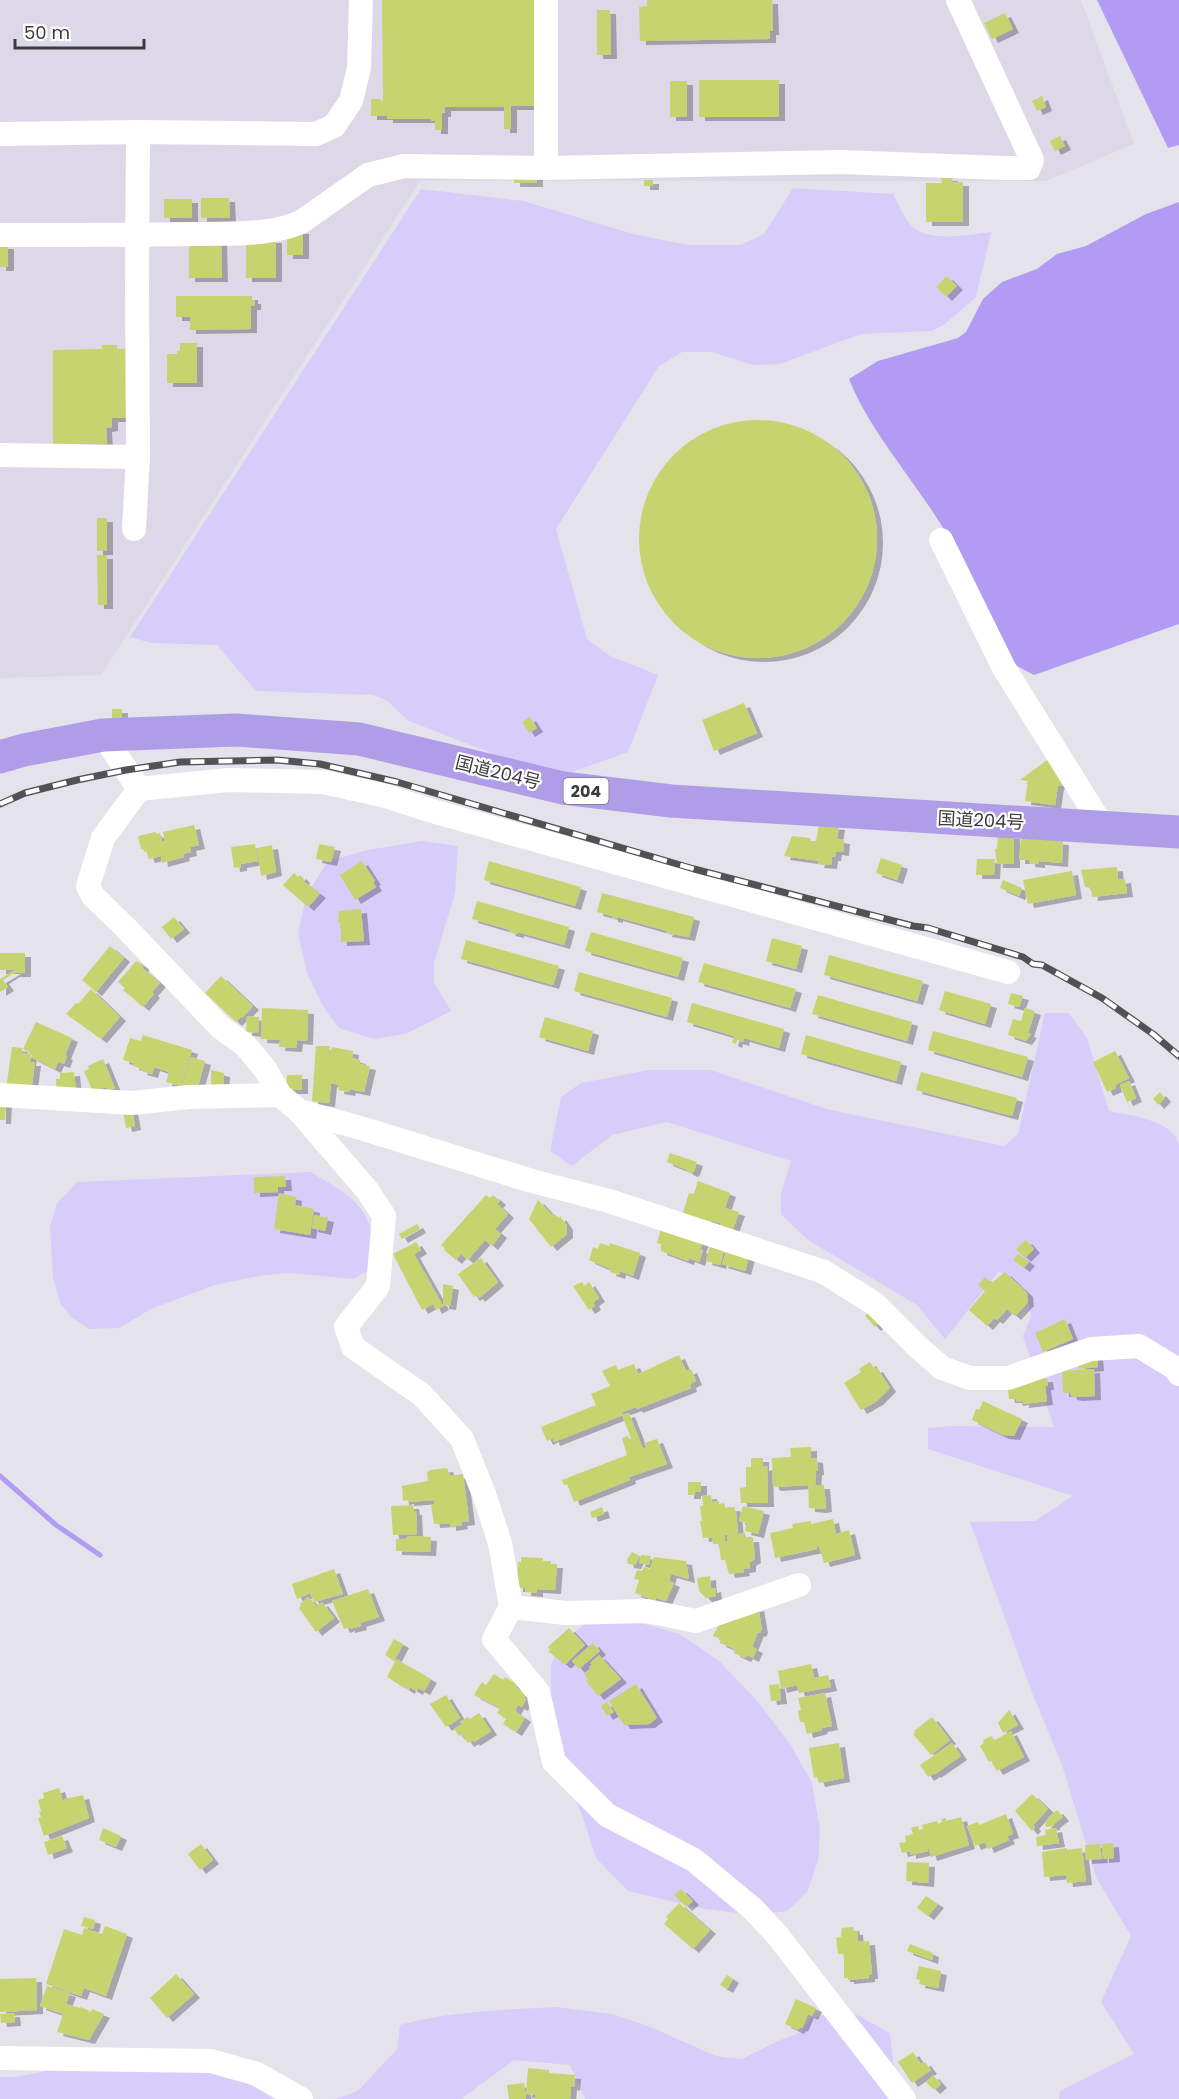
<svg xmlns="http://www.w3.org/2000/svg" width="1179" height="2099" viewBox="0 0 1179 2099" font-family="Poppins,'Noto Sans JP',sans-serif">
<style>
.built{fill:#dcd8e8}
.green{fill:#d7cdfb}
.water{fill:#b29bf3}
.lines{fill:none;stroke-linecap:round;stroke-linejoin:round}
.stream{stroke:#b29bf3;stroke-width:5}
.building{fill:#c6d470;filter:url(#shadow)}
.minor{stroke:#fff;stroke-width:24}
.highway{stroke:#b09de8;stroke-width:33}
.rail-casing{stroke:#525256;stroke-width:7}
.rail{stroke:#fff;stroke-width:4.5;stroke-dasharray:14;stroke-linecap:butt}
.labels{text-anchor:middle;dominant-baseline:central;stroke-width:4.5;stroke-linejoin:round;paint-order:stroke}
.shield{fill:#fff;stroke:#767678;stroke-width:1.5}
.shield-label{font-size:16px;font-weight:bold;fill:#3b3b3e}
.street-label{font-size:18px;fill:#3b3b3e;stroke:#fff}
</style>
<defs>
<filter id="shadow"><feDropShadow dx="6" dy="4" stdDeviation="0" flood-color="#0004"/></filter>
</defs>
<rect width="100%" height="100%" fill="#e4e2ea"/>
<path class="built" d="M0,0H1081L1134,144L1046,181H420L101,675L0,678Z"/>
<g class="green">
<path d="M793,188L893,194C899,204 904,219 913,227C929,242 970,235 991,232L976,297L945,324L932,331L861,334L780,364L753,365L712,352H682L659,366L556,529L587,639L610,656L658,675L628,752L572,772L530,768L409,721L386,700L373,695L256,691L217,645L151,643L130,637L421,189L523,201L633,234L688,245H741L764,234Z"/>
<path d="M422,841L458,846L455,893L434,963V983L451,1011L405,1034L373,1039L339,1028L324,1008L307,973L298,933L307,894L328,861L368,850Z"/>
<path d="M1045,1013H1069L1087,1038L1109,1111C1130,1116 1173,1119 1179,1145V2099H1059L1060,2091L1134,2054L1101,2002L1131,1936L1097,1879L1062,1765L1031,1690L970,1522L1035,1521L1073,1496L928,1449V1428L953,1426L1054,1427L1023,1336L1031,1316L1025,1288L999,1271L945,1339L917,1305L808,1240L781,1214V1193L791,1161L667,1122L612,1135L572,1166L550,1151L561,1097L581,1083L649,1070H711L826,1109L1004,1146L1018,1134Z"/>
<path d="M310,1172C354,1197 381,1212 371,1269L354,1279L289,1273L259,1276L215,1285L151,1309L119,1328L89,1329L71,1317L60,1303L53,1278L50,1227L57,1203L77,1182Z"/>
<path d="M591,1619L634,1621L680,1634L719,1661L758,1702L790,1744L812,1783L820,1829L818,1861L807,1892L787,1911L754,1915L705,1909L628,1891L596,1858L581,1812L564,1775L551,1697V1664L562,1642Z"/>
<path d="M556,2007L612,2014L648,2026L716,2056L730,2058L742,2059L778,2041L802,2032L810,2018L825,2015H857L890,2033L893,2061L902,2099H585L570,2065L514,2060L461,2099H335L358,2091L397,2049L400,2025C451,2011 503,2010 556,2007Z"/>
<path d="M191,2068L242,2079L273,2099H0V2077H16L55,2069Z"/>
</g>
<g class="water">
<path d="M1097,0H1179V145L1168,148Z"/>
<path d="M1179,202V624L1034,675L1015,665C991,618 968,568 940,523C910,475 870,431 849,379L878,361L958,338L966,332L983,299L1002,282L1037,269L1057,254L1086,246L1146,214Z"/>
</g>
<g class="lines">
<path class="stream" d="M0,1476L56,1525L100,1555"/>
</g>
<g class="building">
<path d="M382,0H536L537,106H511V129H504V107H445V113H442V130H435V121H431V119H387V116H371V99H381V101H383Z"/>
<path d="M647,0H772L773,31H770V39L640,41L639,7L647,6Z"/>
<path d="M597,10H610L611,55H597Z"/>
<path d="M1005,13L1013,29L992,39L984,23Z"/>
<rect x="699" y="80" width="80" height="37"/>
<rect x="670" y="81" width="17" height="36"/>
<path d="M1042,96L1046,107L1037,111L1032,101Z"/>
<path d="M1060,136L1065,146L1055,151L1050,141Z"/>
<path d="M515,169L537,170V183H514Z"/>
<path d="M941,177H952V182H963V222H926V183H942Z"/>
<rect x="644" y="180" width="9" height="6"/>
<path d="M201,198H229L230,218H201Z"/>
<rect x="164" y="199" width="28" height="19"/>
<rect x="287" y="230" width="16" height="25"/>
<path d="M189,239H221L222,278H189Z"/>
<rect x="246" y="239" width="30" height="39"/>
<rect x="0" y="245" width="8" height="22"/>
<path d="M947,276L957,286L946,297L936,287Z"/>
<path d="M176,296H252V300H255V306H251V329L190,330V317H176Z"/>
<path d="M180,343H197V383H167V354H177V351H180Z"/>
<path d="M102,345H117V349H130V418H112V427L106,428L107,444H53V350L102,349Z"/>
<circle cx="758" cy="539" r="119"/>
<rect x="97" y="518" width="10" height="33"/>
<path d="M97,555H107V605H98Z"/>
<path d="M744,703L757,733L714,751L702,720Z"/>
<rect x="112" y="709" width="10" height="9"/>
<path d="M530,717L537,728L529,733L522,722Z"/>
<path d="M1051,757L1067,786L1058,785L1055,805L1025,801L1028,781L1020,780Z"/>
<path d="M819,824L839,826L837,839L844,840L843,852L836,851L835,857H832L831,865L818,864L819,861L784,856L792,836L811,838L810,841H816Z"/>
<path d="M194,825L199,845L190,847L191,852L183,854L184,857L162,863L161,856L149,859L146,851L144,852L143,849H141L138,836L156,832V834L160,833L162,841H165L163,832Z"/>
<path d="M998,835H1014V864H997L995,849H997Z"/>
<path d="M1021,838L1063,841L1062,863L1039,861V864L1029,863V860H1019Z"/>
<path d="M255,844L258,861L241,864V867L234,868L231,847Z"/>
<path d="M319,844L335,847L331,862L316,859Z"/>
<path d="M272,845L276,872L261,876L257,848Z"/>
<path d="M881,858L902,865L897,880L876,873Z"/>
<path d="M977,859H995L994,875H976Z"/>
<path d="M362,861L375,881L373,882L376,887L355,900L340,875Z"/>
<path d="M489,861L581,887L575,906L484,880Z"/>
<path d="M1117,867L1118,880L1125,879L1127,893L1092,897L1091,888L1085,887L1081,870Z"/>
<path d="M1072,871L1076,895L1028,904L1023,880Z"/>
<path d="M294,873L298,877L300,875L304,879L303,881L320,894L308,907L283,885Z"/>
<path d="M1003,880L1022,888L1019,896L1000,888Z"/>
<path d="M602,893L694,917L689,937L666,933L667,931L617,917V919L612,918V916L597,912Z"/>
<path d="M477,901L569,927L564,945L518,932V934L509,932L510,930L472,919Z"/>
<path d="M361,909L364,941L341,942L340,922H338L339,911Z"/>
<path d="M174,917L184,929L171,939L162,927Z"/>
<path d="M591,932L683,958L678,977L585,951Z"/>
<path d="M772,938L802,946L796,969L766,961Z"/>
<path d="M466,940L559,966L553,985L461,959Z"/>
<path d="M110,946L124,958L96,992L82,980Z"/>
<path d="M0,953H25V973H14L3,980L8,987L0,992V979L15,970H0Z"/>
<path d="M829,955L923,981L917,1001L824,975Z"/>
<path d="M136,961L144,965L142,968L160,983L152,992L154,994L143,1007L123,990L125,988L118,982Z"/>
<path d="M704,963L796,989L790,1008L698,982Z"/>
<path d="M579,972L672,998L667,1017L574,991Z"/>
<path d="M221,976L253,1006L242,1018L241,1017L236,1022L205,993Z"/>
<path d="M91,989L120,1017L101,1039L66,1014L76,1003L78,1004Z"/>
<path d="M945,991L991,1004L985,1024L939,1010Z"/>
<path d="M1011,993L1023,996L1019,1007L1008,1004Z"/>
<path d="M818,995L912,1022L907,1041L812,1014Z"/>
<path d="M692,1003L784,1029L779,1048L744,1038L743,1042L737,1040L736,1044L732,1042L734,1036L687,1022Z"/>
<path d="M262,1008L308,1010L307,1041L297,1040L296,1048L279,1047L280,1040L261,1039Z"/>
<path d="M1025,1008L1035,1011L1028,1033L1031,1034L1026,1041L1008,1035L1013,1019L1021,1021Z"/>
<path d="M247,1016L259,1017L258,1033L246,1032Z"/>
<path d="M545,1017L593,1031L588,1051L539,1037Z"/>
<path d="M36,1022L72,1038L65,1055L67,1056L64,1064L58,1062L55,1069L31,1057L33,1054L23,1049Z"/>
<path d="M933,1031L1028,1057L1022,1077L928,1050Z"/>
<path d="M143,1035L192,1050L181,1086L166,1082L169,1072L154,1067L152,1074L141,1071L142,1069L133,1066L134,1063L123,1060L130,1038L141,1041Z"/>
<path d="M806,1035L901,1062L896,1081L801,1054Z"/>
<path d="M316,1046H330L328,1059L332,1047L353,1051L352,1058L360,1060V1064L370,1066L364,1092L350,1089L349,1092L338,1090L339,1085L331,1083L329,1103L312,1101Z"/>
<path d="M12,1047L22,1048V1053L31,1054L30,1062H35L31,1092L6,1089Z"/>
<path d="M1115,1051L1129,1078L1115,1085L1116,1088L1107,1092L1093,1062Z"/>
<path d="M191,1057L205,1061L197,1090L182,1086Z"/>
<path d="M103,1059L115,1088L108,1091L106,1087L93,1092L84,1071L89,1069L88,1066Z"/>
<path d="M211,1070L224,1073L223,1087L211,1086Z"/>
<path d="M74,1072L76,1091L57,1092L56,1079H60V1073Z"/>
<path d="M921,1072L1017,1098L1012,1116L916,1090Z"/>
<path d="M287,1075H302V1090H286Z"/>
<path d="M1129,1081L1136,1098L1127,1102L1120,1085Z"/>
<path d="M1160,1092L1165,1098L1158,1105L1153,1099Z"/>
<path d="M0,1102H6L5,1120H0Z"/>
<path d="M131,1104L135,1126L126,1128L122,1105Z"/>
<path d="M670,1153L697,1162L694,1171L692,1173L687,1171V1170L667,1162Z"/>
<path d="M285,1176L286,1187H278V1192L254,1193V1177Z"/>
<path d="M698,1181L730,1193L725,1208L739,1212L732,1232L719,1228L721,1223L711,1221L709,1224L682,1216L689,1193L694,1194Z"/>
<path d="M279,1193L296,1197L295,1205L314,1209L310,1235L274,1229Z"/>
<path d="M486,1195L490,1198L493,1195L500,1201L497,1204L508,1214L495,1229L501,1234L492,1246L485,1240L468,1260L461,1254L456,1260L444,1250L445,1248L441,1245Z"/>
<path d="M538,1200L552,1215L554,1214L559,1218L560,1216L567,1226V1234L551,1247L529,1219Z"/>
<path d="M314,1215L328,1218L325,1231L312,1228Z"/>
<path d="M417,1224L420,1229L402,1239L399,1234Z"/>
<path d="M661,1229L704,1239L700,1249L703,1250L699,1262L689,1258L688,1261L661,1251V1244L657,1243Z"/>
<path d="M1026,1240L1034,1249L1025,1258L1016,1249Z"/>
<path d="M416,1242L421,1250L414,1254L443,1306L436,1310L433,1304L422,1310L393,1254Z"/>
<path d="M600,1243L609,1246L610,1243L640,1253L633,1276L620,1271L619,1275L610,1272L611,1269L589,1260L593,1247L598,1249Z"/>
<path d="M710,1246L724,1250L720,1265L706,1261Z"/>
<path d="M728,1246L750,1253L745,1271L722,1264Z"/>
<path d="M1018,1254L1029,1262L1024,1268L1013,1260Z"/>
<path d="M481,1258L498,1282L479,1298L477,1295L474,1297L458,1274Z"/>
<path d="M1005,1272L1027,1293L1028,1302L1015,1316L1007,1309L997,1320L994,1318L987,1326L969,1310L985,1291L978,1285L985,1277L992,1283Z"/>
<path d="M582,1282L584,1286L589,1282L599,1298L593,1302L595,1306L589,1310L573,1286Z"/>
<path d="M443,1284L453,1286L450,1306L443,1305Z"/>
<path d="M871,1310L881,1321L875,1327L865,1316Z"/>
<path d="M1065,1319L1073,1339L1043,1352L1035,1333Z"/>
<path d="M1097,1354L1098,1367L1079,1369L1078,1356Z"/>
<path d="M679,1355L686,1371L691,1369L696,1381L690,1384L691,1388L637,1409L636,1407L622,1412L623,1415L554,1442L553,1438L547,1441L541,1427L596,1405L591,1394L610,1386L602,1371L616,1365L618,1370L634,1364L638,1374Z"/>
<path d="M870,1362L875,1369L877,1368L890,1388L877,1401L861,1410L844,1383L861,1372L859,1369Z"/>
<path d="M1094,1369L1095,1396L1077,1397L1071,1396L1070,1393H1063L1062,1371Z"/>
<path d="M1047,1378L1048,1386H1045L1047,1401L1023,1404V1401L1017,1402L1016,1399H1009L1007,1381Z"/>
<path d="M983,1401L1022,1419L1014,1436L1003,1435L972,1420L976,1409L979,1410Z"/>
<path d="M629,1413L643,1449L646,1447L644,1443L657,1439L667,1464L629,1477L630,1480L574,1502L567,1484L564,1485L562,1480L627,1455L622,1438L628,1436L629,1439L631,1438L622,1415Z"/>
<path d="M811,1447V1458L817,1459L818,1471H816L815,1485H824L826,1508L820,1509L809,1508L808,1485L775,1487L773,1485L772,1458L791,1457L790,1448Z"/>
<path d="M751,1458H763V1467L767,1466L768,1503H741L740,1488L746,1487V1467H751Z"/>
<path d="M447,1468L450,1476L463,1474L469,1521L461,1522L462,1525L450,1527V1523L434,1524L431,1504H434V1500L408,1502V1500L403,1501L402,1486L428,1481L427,1472L430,1470Z"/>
<path d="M688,1482H701V1492H695V1495H688Z"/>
<path d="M711,1495L712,1502L719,1501V1504L724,1503L725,1508L734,1507L736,1512L738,1534L724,1535L725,1541H728L727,1536L745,1533L746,1538H753L755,1559L750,1562V1568L743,1569L744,1572L729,1574L725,1560H721L719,1544H713L712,1537L703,1538L700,1521H702L700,1506H703L702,1496Z"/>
<path d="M413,1505L414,1511H416L417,1534L393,1535L391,1506Z"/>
<path d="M743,1506L764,1511L758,1534L745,1531L747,1523L739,1521Z"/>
<path d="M602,1507L604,1514L592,1518L590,1512Z"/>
<path d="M833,1519L836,1534L849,1530L855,1555L824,1563L819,1546L816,1547L817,1549L775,1558L770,1533L793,1528L792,1524L811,1521V1524Z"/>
<path d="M416,1536L431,1537L430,1552L396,1551V1539H406L407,1537Z"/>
<path d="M632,1552L640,1556L635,1565L628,1564L627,1560Z"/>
<path d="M641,1555L651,1556L649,1565L639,1563Z"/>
<path d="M521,1557L543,1558V1561H551V1564H557L555,1590L537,1589V1593L525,1592V1588H517L518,1562H521Z"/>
<path d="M654,1557L686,1561L689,1579L671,1574L669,1581L674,1583L666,1601L656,1598V1601L635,1593L639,1580L634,1579L637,1570L642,1571L644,1567L650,1569Z"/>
<path d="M334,1569L343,1594L314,1602L310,1593L297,1599L292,1584Z"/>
<path d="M710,1576L711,1589L715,1588L716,1596L706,1598L699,1591L697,1578Z"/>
<path d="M368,1589L379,1617L360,1623L361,1626L349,1629V1627L344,1629L332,1601Z"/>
<path d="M308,1597L317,1606L322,1602L334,1618L316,1632L299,1608L301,1606L300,1604Z"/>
<path d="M758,1607L762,1629L760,1633L758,1632L752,1647L757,1649L753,1658L747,1655L745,1658L734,1653L735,1649L720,1643L721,1639L713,1636L723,1617Z"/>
<path d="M569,1628L585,1645L566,1664H564L548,1651L550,1650L548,1647Z"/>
<path d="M394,1639L403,1644L394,1661L385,1655Z"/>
<path d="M593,1643L600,1651L579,1669L572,1661Z"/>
<path d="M599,1655L621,1679L598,1696L586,1681L588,1679L584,1674L590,1669L589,1667L592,1665L590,1663Z"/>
<path d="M396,1659L431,1679L424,1691L418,1688L417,1691L410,1687L409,1690L387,1677Z"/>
<path d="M811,1664L814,1678L828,1675L831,1687L799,1693L797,1685L781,1689L778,1671Z"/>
<path d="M494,1674L503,1680L505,1677L518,1685L516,1688L527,1694L524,1698L526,1699L522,1707L518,1705L515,1711L525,1718L516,1732L503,1724L506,1719L497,1713L500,1708L474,1695L482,1682L486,1685Z"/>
<path d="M636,1684L657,1718L649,1724L624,1725L609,1701Z"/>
<path d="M779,1684L781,1700L771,1701L769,1685Z"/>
<path d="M825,1693L832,1726L821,1728L822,1730L807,1734L804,1722H800L798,1711L801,1710L798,1698Z"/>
<path d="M446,1695L460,1718L446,1727L430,1704Z"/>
<path d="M607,1702L614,1712L607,1716L601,1706Z"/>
<path d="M1009,1710L1018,1725L1003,1733L998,1723Z"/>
<path d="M479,1713L491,1731L474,1742L473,1740L468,1743L462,1734L459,1736L454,1729L462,1724L460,1722L468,1717L470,1719Z"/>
<path d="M932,1717L950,1740L931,1755L913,1734L915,1733L914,1731Z"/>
<path d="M1011,1731L1024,1757L997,1771L991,1761L989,1762L980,1746L984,1743L983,1740L991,1736L995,1740Z"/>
<path d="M839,1743L844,1778L819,1783L817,1777L814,1778L809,1748Z"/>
<path d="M952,1743L961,1756L935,1774L934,1773L928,1777L920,1765Z"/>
<path d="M59,1788L63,1801L65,1799L83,1795L89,1818L44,1836L38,1818L41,1817L39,1812L41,1811L38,1800L44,1798L43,1793Z"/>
<path d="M1032,1794L1048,1809L1033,1825L1035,1827L1032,1831L1015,1811Z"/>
<path d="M1057,1810L1063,1817L1054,1824V1826L1046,1827L1045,1824L1049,1817Z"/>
<path d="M1006,1814L1013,1834L1007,1836L1009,1840L988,1849L985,1842L975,1846L967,1826L978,1822L979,1825Z"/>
<path d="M961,1817L969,1845L931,1857L926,1838L928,1851L910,1855V1851L902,1853L899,1843L906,1842L905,1836L913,1834L911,1828L918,1826L919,1830L923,1829L922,1825L937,1821L938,1824L942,1822L941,1819L946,1818V1821Z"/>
<path d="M103,1828L121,1836L116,1847L99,1840Z"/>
<path d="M1056,1828L1059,1843L1037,1846L1036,1837L1046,1835L1045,1830Z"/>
<path d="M62,1836L67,1848L48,1855L44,1842Z"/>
<path d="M1113,1843L1114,1858L1103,1859L1102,1844Z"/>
<path d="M201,1844L213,1860L200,1870L188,1854Z"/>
<path d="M1100,1844L1102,1859L1086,1860L1085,1845Z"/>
<path d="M1067,1848V1850L1082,1848L1086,1881L1067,1883L1066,1875L1044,1877L1042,1852Z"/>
<path d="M907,1862L929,1863L928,1883L906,1881Z"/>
<path d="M681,1889L693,1901L686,1907L674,1895Z"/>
<path d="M926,1896L938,1904L928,1916L917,1908Z"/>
<path d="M679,1903L710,1930L693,1949L664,1924L668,1919L666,1917Z"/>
<path d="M84,1917L95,1920L93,1929L81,1926Z"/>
<path d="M105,1926L127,1934L106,1996L84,1988L81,1996L46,1984L64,1929L82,1935L84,1928L102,1934Z"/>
<path d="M853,1927L854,1931H857L858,1942L869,1941L872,1975H869V1978L848,1980V1978H844V1954H838L836,1938L841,1937L842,1928Z"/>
<path d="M910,1944L933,1953L932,1960L907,1951Z"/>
<path d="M919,1966L941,1971L938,1988L919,1984L920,1980L916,1979Z"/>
<path d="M176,1974L194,1994L167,2018L150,1998Z"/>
<path d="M727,1975L733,1979L727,1989L720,1985Z"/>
<path d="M36,1978L37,2010L0,2012V1979Z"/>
<path d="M47,1986L70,1993L66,2004L80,2008L81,2007L91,2012L92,2009L104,2014L89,2040L57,2032L63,2014L40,2006Z"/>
<path d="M796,1999L816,2008L812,2016L808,2014L802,2028L800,2027L798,2030L785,2024Z"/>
<path d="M14,2013L15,2022L1,2023L0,2014Z"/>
<path d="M913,2052L921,2064L925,2062L931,2070L912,2083L898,2062Z"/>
<path d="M528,2068L549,2070V2073L575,2075L574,2087L571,2086L570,2099H535L536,2095L526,2094Z"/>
<path d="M933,2075L941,2084L934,2090L926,2082Z"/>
<path d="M524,2083L526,2099H509L507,2085Z"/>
</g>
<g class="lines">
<g class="minor">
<path d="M0,134L138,132L316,134L334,126L351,101L359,68L361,0"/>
<path d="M546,168V0"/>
<path d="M0,235C66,235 131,235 197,234C231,233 269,236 301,222L368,175L404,166L546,168L841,162L1003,168H1029L1032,160L958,0"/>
<path d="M0,455L138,457"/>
<path d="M134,529L138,457L137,287L138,132"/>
<path d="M941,540L1004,668L1103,827"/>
<path d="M103,735L139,789"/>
<path d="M0,1095L132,1103L189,1097L280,1095"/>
<path d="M299,1111L364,1129L532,1181L609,1201L824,1272L875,1304L918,1347L942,1368L970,1378H1008L1091,1349L1139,1346L1175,1368L1179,1374"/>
<path d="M511,1607L566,1613L647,1611L696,1621L799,1585"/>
<path d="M0,2058L211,2061L257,2074L301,2099"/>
<path d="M904,2099L778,1936L753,1909L694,1860L607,1815L554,1762L538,1692L494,1639L511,1607L500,1543L484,1494L462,1439L422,1395L353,1347L346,1327L378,1286L384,1216L367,1190L299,1111L280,1095L265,1069L245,1045L220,1027L125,927L93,896L88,886L103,838L139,789L229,780L323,782L386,796L432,811L1008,972"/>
</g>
<path class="highway" d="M0,757L24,750L103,735L236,730L359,739L563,788L671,801L1179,832"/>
<defs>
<path id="rail" d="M0,804L25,793L77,780L126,770L180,762L277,760L320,764L397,782L694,869L913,926L928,928L1023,957L1033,964L1042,965L1102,998L1153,1034L1179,1056"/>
</defs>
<use href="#rail" class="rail-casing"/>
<use href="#rail" class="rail"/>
</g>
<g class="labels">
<rect class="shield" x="563.5" y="778" width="45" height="26" rx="4.5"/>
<g class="shield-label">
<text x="586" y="791">204</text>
</g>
<g class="street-label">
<text transform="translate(498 772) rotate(14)">国道204号</text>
<text transform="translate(981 820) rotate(3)">国道204号</text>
</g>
</g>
<path d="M15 39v9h129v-9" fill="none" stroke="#3b3b3e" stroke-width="3"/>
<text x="24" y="39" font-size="18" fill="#3b3b3e" stroke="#ffffff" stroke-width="4.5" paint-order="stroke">50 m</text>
</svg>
